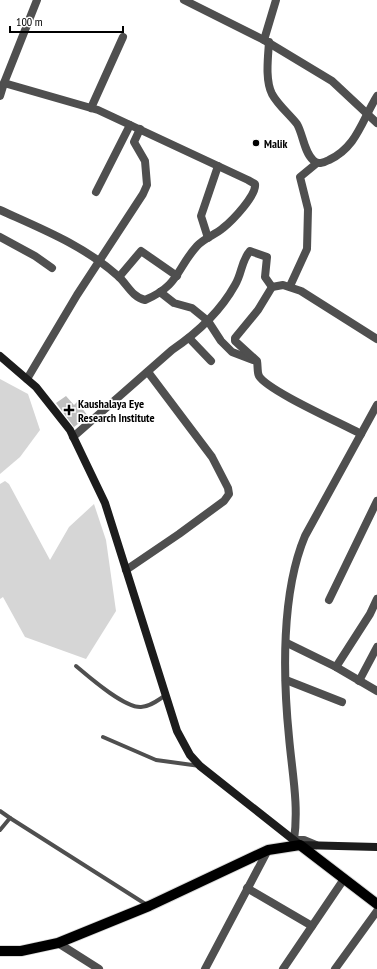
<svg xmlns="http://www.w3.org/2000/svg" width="377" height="969" viewBox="0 0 377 969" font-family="'PT Sans Narrow',sans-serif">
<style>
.green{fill:#d6d6d6}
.building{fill:#bfbfbf}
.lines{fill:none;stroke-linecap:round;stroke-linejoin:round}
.primary-casing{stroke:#dbdbdb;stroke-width:12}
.lane{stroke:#4f4f4f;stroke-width:4}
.street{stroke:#4f4f4f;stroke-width:8}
.secondary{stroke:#1c1c1c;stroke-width:8}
.primary{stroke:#000;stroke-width:10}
.poi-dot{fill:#000;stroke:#fff;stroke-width:1.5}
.labels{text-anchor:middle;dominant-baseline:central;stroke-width:3.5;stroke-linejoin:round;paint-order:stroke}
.poi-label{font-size:12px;font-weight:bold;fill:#000;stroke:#fff;text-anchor:start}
</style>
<rect width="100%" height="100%" fill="#fff"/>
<g class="green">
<path d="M0,379L28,394L40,430L20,457L0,474Z"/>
<path d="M5,481L9,484L50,560L69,527L94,504L106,540L116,611L86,659L25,637L3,597L0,599V484Z"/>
</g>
<path class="building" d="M66,396L74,405L77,402L88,416L74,427L56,403Z"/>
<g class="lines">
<defs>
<path id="primary" d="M0,951H21L58,943L149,906L268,850L300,845L377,904"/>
</defs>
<use href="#primary" class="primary-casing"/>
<g class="lane">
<path d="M76,666C89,677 124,708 141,707C150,707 158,700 166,695"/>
<path d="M103,737L156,760L200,766"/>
<path d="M0,811L10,818"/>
<path d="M0,830L10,818L147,905"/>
</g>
<g class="street">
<path d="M184,0L264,40L332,81L377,123"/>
<path d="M264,40L276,0"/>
<path d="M269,42C268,58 265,80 272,94C278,105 289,114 297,124C303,134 304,152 313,160C318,165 323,163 329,160C357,147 362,120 377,96"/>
<path d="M0,96L4,83L37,0"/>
<path d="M91,108L123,37"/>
<path d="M96,192L130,125"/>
<path d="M0,210C42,229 83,245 118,276C127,284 132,297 145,300C180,285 176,269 197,246C204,238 215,235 223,228C232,221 257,195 255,184L248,180L98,110L4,83"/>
<path d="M0,237L35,256L52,268"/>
<path d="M208,238L201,216L218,166"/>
<path d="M119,277L141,251L177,276"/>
<path d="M290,286L307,249L308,209L300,177L317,163"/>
<path d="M160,292L174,303L192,308L208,321L221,341L232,352L253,360"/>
<path d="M189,338L211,361"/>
<path d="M27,379L77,295L143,194L147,185L145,161L134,142L140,129"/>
<path d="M361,434C343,424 268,391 259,376C257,372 258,366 257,361L235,341V338L258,310L272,287L283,285L301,291L377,339"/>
<path d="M73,437L172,350C197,333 220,312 235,285C242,274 241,261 250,251L267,257L265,277L272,287"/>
<path d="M126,570L179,534L224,501L229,494L228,488L212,457L148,372"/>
<path d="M329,600L377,501"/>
<path d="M287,643L336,667L377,691"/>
<path d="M336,667L370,614L377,599"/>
<path d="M286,680L342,702"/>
<path d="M359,681L377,647"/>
<path d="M316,845L304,840H294C299,805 292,772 289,737C283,677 281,593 305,536L377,405"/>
<path d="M247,888L312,926"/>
<path d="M58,943L99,969"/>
<path d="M205,969L268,850"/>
<path d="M283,969L344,879"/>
<path d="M335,969L377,911"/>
</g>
<path class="secondary" d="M0,356L36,387L70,430L105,503L177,731L190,755L200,766L300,845L377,847"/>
<use href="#primary" class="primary"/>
</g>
<g class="poi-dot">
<circle cx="256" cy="143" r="4"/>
<path d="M67 404h4v4h4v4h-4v4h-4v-4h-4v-4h4z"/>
</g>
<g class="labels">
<g class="poi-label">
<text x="264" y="143">Malik</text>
<text x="78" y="403">Kaushalaya Eye<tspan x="78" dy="14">Research Institute</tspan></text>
</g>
</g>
<path d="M10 26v6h113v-6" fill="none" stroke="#000000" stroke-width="2"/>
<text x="16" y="26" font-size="12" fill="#000000" stroke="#ffffff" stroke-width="3" paint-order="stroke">100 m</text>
</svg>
